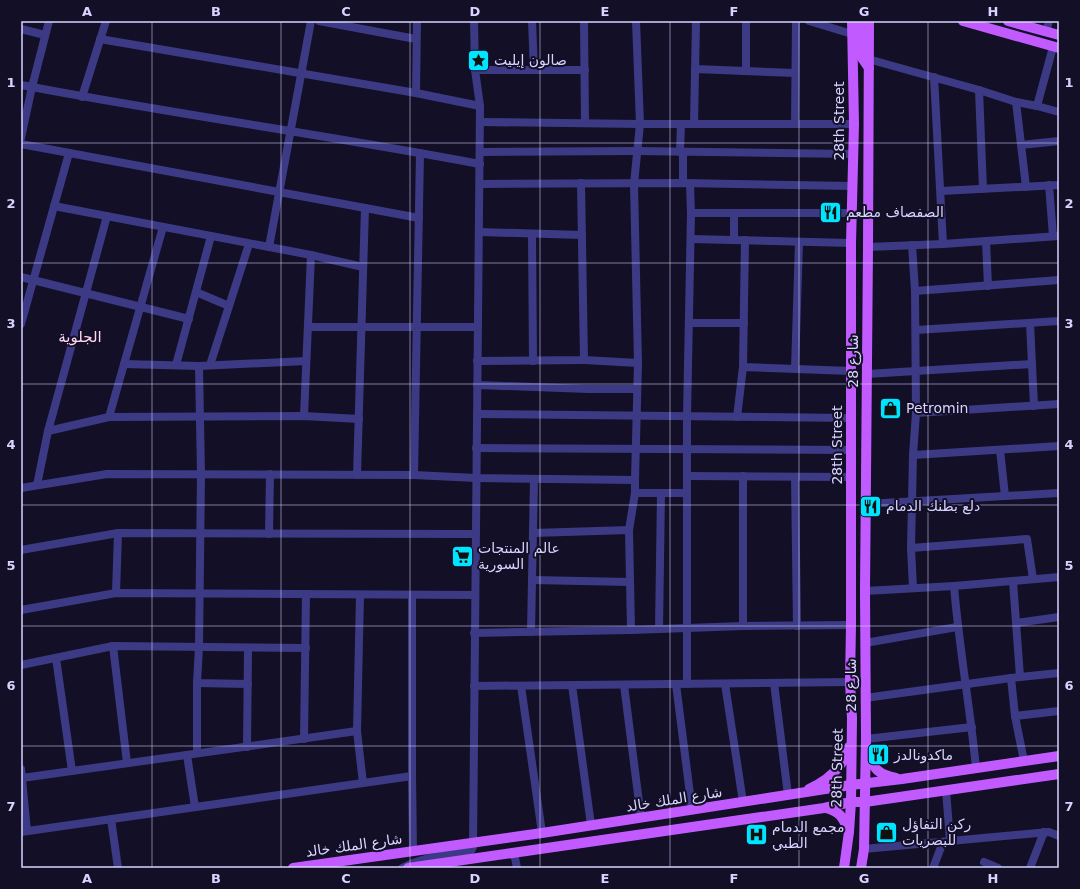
<svg xmlns="http://www.w3.org/2000/svg" width="1080" height="889" viewBox="0 0 1080 889" font-family="'DejaVu Sans','Noto Naskh Arabic',sans-serif">
<style>
.lines{fill:none;stroke-linecap:round;stroke-linejoin:round}
.minor{stroke:#3d3a85;stroke-width:8}
.major{stroke:#c25bff;stroke-width:10}
.grid{fill:none;stroke:#d9d4ff;stroke-width:1;stroke-opacity:0.55}
.labels{text-anchor:middle;dominant-baseline:central;stroke-width:4;stroke-linejoin:round;paint-order:stroke}
.poi-label{font-size:14px;fill:#d9d4ff;stroke:#130f26;text-anchor:start}
.street-label{font-size:14px;fill:#d9d4ff;stroke:#130f26}
.neighbourhood-label{font-size:15px;fill:#ffd6f0;stroke:#130f26}
.neatline{fill:none;stroke:#d9d4ff;stroke-width:1.5}
.grid-label{font-size:13px;text-anchor:middle;font-weight:bold;fill:#d9d4ff}
</style>
<rect width="100%" height="100%" fill="#130f26"/>
<g class="lines">
<g class="minor">
<path d="M319,21L416,39"/>
<path d="M532,21L534,70"/>
<path d="M584,21L585,123"/>
<path d="M746,21V71"/>
<path d="M809,21L852,34"/>
<path d="M21,29L45,35"/>
<path d="M1046,32L1049,21"/>
<path d="M100,39L416,93L480,106"/>
<path d="M868,59L979,90L1016,102L1037,106L1059,112"/>
<path d="M695,69L795,73"/>
<path d="M475,70H585"/>
<path d="M934,77L943,244"/>
<path d="M21,85C174,114 327,135 480,164"/>
<path d="M979,90L983,189"/>
<path d="M416,93L417,21"/>
<path d="M82,97L106,21"/>
<path d="M1016,102L1026,187"/>
<path d="M1037,106L1053,47"/>
<path d="M480,122L640,124H854"/>
<path d="M694,124L696,21"/>
<path d="M795,124L796,21"/>
<path d="M21,138L32,87L49,21"/>
<path d="M21,144L419,218"/>
<path d="M1021,145L1059,141"/>
<path d="M480,152L636,151L853,154"/>
<path d="M680,152L681,124"/>
<path d="M683,183V152"/>
<path d="M480,184L683,183L853,186"/>
<path d="M1049,185L1053,236"/>
<path d="M941,191L1059,185"/>
<path d="M54,206L311,255L363,267"/>
<path d="M691,213H852"/>
<path d="M734,213V240"/>
<path d="M479,232L582,235"/>
<path d="M532,234L533,361"/>
<path d="M691,239L851,243"/>
<path d="M745,240L743,367L851,371"/>
<path d="M986,241L988,286"/>
<path d="M912,245L915,291L916,413L913,455L911,548L913,588"/>
<path d="M269,247L311,21"/>
<path d="M868,247L943,244L1059,236"/>
<path d="M21,277L189,319"/>
<path d="M915,291L1059,280"/>
<path d="M196,292L229,306"/>
<path d="M689,323H744"/>
<path d="M1030,323L1034,406"/>
<path d="M21,324L69,153"/>
<path d="M308,327H478"/>
<path d="M916,330L1059,321"/>
<path d="M584,360L638,363"/>
<path d="M477,361L584,360L581,183"/>
<path d="M124,364L199,366L306,361"/>
<path d="M176,365L211,236"/>
<path d="M210,365L249,244"/>
<path d="M199,366L201,474L199,647L197,683L248,684"/>
<path d="M795,369L799,242"/>
<path d="M867,374L1032,364"/>
<path d="M477,385L588,389H637"/>
<path d="M916,413L1059,404"/>
<path d="M477,414L851,418"/>
<path d="M304,416L311,255"/>
<path d="M109,417L163,227"/>
<path d="M737,417L743,367"/>
<path d="M48,431L109,417L304,416L359,419"/>
<path d="M476,448L851,450"/>
<path d="M1000,450L1005,496"/>
<path d="M913,455L1059,446"/>
<path d="M357,475L365,208"/>
<path d="M414,475L420,153"/>
<path d="M687,476L851,477"/>
<path d="M795,477L797,626"/>
<path d="M37,485L48,431L107,216"/>
<path d="M21,488L107,474L414,475L476,478L635,480L638,363L634,184L640,124L636,21"/>
<path d="M635,493H687"/>
<path d="M866,504L1059,493"/>
<path d="M533,533L629,530"/>
<path d="M269,534L270,474"/>
<path d="M911,548L1027,539L1033,579"/>
<path d="M21,550L118,533L475,534"/>
<path d="M532,580L630,582"/>
<path d="M1013,581L1020,677L1011,678L1015,716L1024,761"/>
<path d="M954,586C959,647 970,707 976,768"/>
<path d="M865,591L954,586L1059,577"/>
<path d="M116,593L118,533"/>
<path d="M360,595L357,731L363,783"/>
<path d="M412,595V776L413,851"/>
<path d="M21,610L116,593L475,595"/>
<path d="M1016,623L1059,617"/>
<path d="M743,626V476"/>
<path d="M659,629L661,493"/>
<path d="M631,630L743,626L851,625"/>
<path d="M531,632L534,479"/>
<path d="M474,633L631,630L629,530L635,493V480"/>
<path d="M865,643L957,627"/>
<path d="M113,646L127,763"/>
<path d="M56,658L72,771"/>
<path d="M21,665L113,646L306,648"/>
<path d="M1020,677L1059,673"/>
<path d="M774,683L788,795"/>
<path d="M676,684L692,810"/>
<path d="M687,684V416L691,213L690,184"/>
<path d="M725,684L743,802"/>
<path d="M572,685L591,825"/>
<path d="M624,685L641,818"/>
<path d="M474,686L850,682"/>
<path d="M521,686L542,833"/>
<path d="M865,698L1011,678"/>
<path d="M1015,716L1059,711"/>
<path d="M304,739L306,594"/>
<path d="M866,739L972,727"/>
<path d="M247,747L248,648"/>
<path d="M197,753V683"/>
<path d="M187,755L195,807"/>
<path d="M21,769L27,831"/>
<path d="M22,778L357,731"/>
<path d="M946,790L950,841"/>
<path d="M111,819L118,868"/>
<path d="M21,832L412,776"/>
<path d="M864,849L1049,832L1059,836"/>
<path d="M514,853L517,868"/>
<path d="M984,862L998,868"/>
<path d="M402,868C424,857 445,855 469,851H471L473,847L480,106L475,70L474,21"/>
<path d="M933,868L943,842"/>
<path d="M1030,868L1044,832"/>
</g>
<g class="major">
<path d="M860,21L862,58L869,68"/>
<path d="M963,21L1059,48"/>
<path d="M1008,21L1059,35"/>
<path d="M868,752C873,769 879,775 896,778"/>
<path d="M809,789C829,780 843,767 849,747"/>
<path d="M826,808C842,813 842,817 849,831"/>
<path d="M293,868L542,833L851,785L902,779L1059,756"/>
<path d="M408,868L824,808L851,802H865L1059,774"/>
<path d="M844,868L849,832L851,802L852,718L850,682L851,625V243L854,124L852,21"/>
<path d="M861,868L864,849L866,739L865,591L868,247L869,21"/>
</g>
</g>
<path class="grid" d="M152,21V868M281,21V868M410,21V868M540,21V868M670,21V868M799,21V868M928,21V868M21,143H1059M21,263H1059M21,384H1059M21,505H1059M21,626H1059M21,746H1059"/>
<defs>
<symbol id="sight-square" viewBox="-11 -11 22 22"><rect x="-9" y="-9" width="18" height="18" rx="4" fill="#00e5ff" stroke="#130f26"/><path d="M0-6L1.8-2.2L6-1.7L2.9 1.2L3.7 5.4L0 3.3L-3.7 5.4L-2.9 1.2L-6-1.7L-1.8-2.2Z" fill="#111"/></symbol>
<symbol id="restaurant-square" viewBox="-11 -11 22 22"><rect x="-9" y="-9" width="18" height="18" rx="4" fill="#00e5ff" stroke="#130f26"/><path d="M-5-6h1v4h1v-4h1v4h1v-4h1v5L-1.5 .5V6h-2V.5L-5-1ZM5-6V6H3V1.5H1.5Q1.5-4 5-6Z" fill="#111"/></symbol>
<symbol id="shop-square" viewBox="-11 -11 22 22"><rect x="-9" y="-9" width="18" height="18" rx="4" fill="#00e5ff" stroke="#130f26"/><path d="M-5-2.5h2.3a2.7 3.5 0 0 1 5.4 0H5L5.5 6h-11ZM-1.5-2.5h3a1.5 2.3 0 0 0-3 0Z" fill="#111"/></symbol>
<symbol id="supermarket-square" viewBox="-11 -11 22 22"><rect x="-9" y="-9" width="18" height="18" rx="4" fill="#00e5ff" stroke="#130f26"/><path d="M-6-5.5h2.5l.6 2H6L4.5 2H-2.5L-4.4-4H-6ZM-1.5 3.2a1.3 1.3 0 1 0 .1 0ZM3 3.2a1.3 1.3 0 1 0 .1 0Z" fill="#111"/></symbol>
<symbol id="hospital-square" viewBox="-11 -11 22 22"><rect x="-9" y="-9" width="18" height="18" rx="4" fill="#00e5ff" stroke="#130f26"/><path d="M-5-5h3v3.5h4V-5h3V5h-3V1.5h-4V5h-3Z" fill="#111"/></symbol>
</defs>
<g fill-rule="evenodd">
<use href="#sight-square" x="466" y="48" width="25" height="25"/>
<use href="#restaurant-square" x="818" y="200" width="25" height="25"/>
<use href="#shop-square" x="878" y="396" width="25" height="25"/>
<use href="#restaurant-square" x="858" y="494" width="25" height="25"/>
<use href="#supermarket-square" x="450" y="544" width="25" height="25"/>
<use href="#restaurant-square" x="866" y="742" width="25" height="25"/>
<use href="#shop-square" x="874" y="820" width="25" height="25"/>
<use href="#hospital-square" x="744" y="822" width="25" height="25"/>
</g>
<g class="labels">
<g class="poi-label">
<text x="494" y="60">صالون إيليت</text>
<text x="846" y="212">الصفصاف مطعم</text>
<text x="906" y="408">Petromin</text>
<text x="886" y="506">دلع بطنك الدمام</text>
<text x="478" y="548">عالم المنتجات<tspan x="478" dy="16">السورية</tspan></text>
<text x="894" y="755">ماكدونالدز</text>
<text x="902" y="824">ركن التفاؤل<tspan x="902" dy="16">للبصريات</tspan></text>
<text x="772" y="827">مجمع الدمام<tspan x="772" dy="16">الطبي</tspan></text>
</g>
<g class="street-label">
<text transform="translate(839 121) rotate(-90)">28th Street</text>
<text transform="translate(853 361) rotate(-90)">شارع 28</text>
<text transform="translate(837 445) rotate(-90)">28th Street</text>
<text transform="translate(851 685) rotate(-90)">شارع 28</text>
<text transform="translate(837 768) rotate(-89)">28th Street</text>
<text transform="translate(674 799) rotate(-9)">شارع الملك خالد</text>
<text transform="translate(354 845) rotate(-8)">شارع الملك خالد</text>
</g>
<g class="neighbourhood-label">
<text x="80" y="337">الجلوية</text>
</g>
</g>
<rect width="1080" height="889" fill="none" stroke="#130f26" stroke-width="44"/>
<rect x="22" y="22" width="1036" height="845" class="neatline"/>
<g class="grid-label">
<text x="87" y="16">A</text>
<text x="216" y="16">B</text>
<text x="346" y="16">C</text>
<text x="475" y="16">D</text>
<text x="605" y="16">E</text>
<text x="734" y="16">F</text>
<text x="864" y="16">G</text>
<text x="993" y="16">H</text>
<text x="11" y="87">1</text>
<text x="1069" y="87">1</text>
<text x="11" y="208">2</text>
<text x="1069" y="208">2</text>
<text x="11" y="328">3</text>
<text x="1069" y="328">3</text>
<text x="11" y="449">4</text>
<text x="1069" y="449">4</text>
<text x="11" y="570">5</text>
<text x="1069" y="570">5</text>
<text x="11" y="690">6</text>
<text x="1069" y="690">6</text>
<text x="11" y="811">7</text>
<text x="1069" y="811">7</text>
<text x="87" y="883">A</text>
<text x="216" y="883">B</text>
<text x="346" y="883">C</text>
<text x="475" y="883">D</text>
<text x="605" y="883">E</text>
<text x="734" y="883">F</text>
<text x="864" y="883">G</text>
<text x="993" y="883">H</text>
</g>
</svg>
